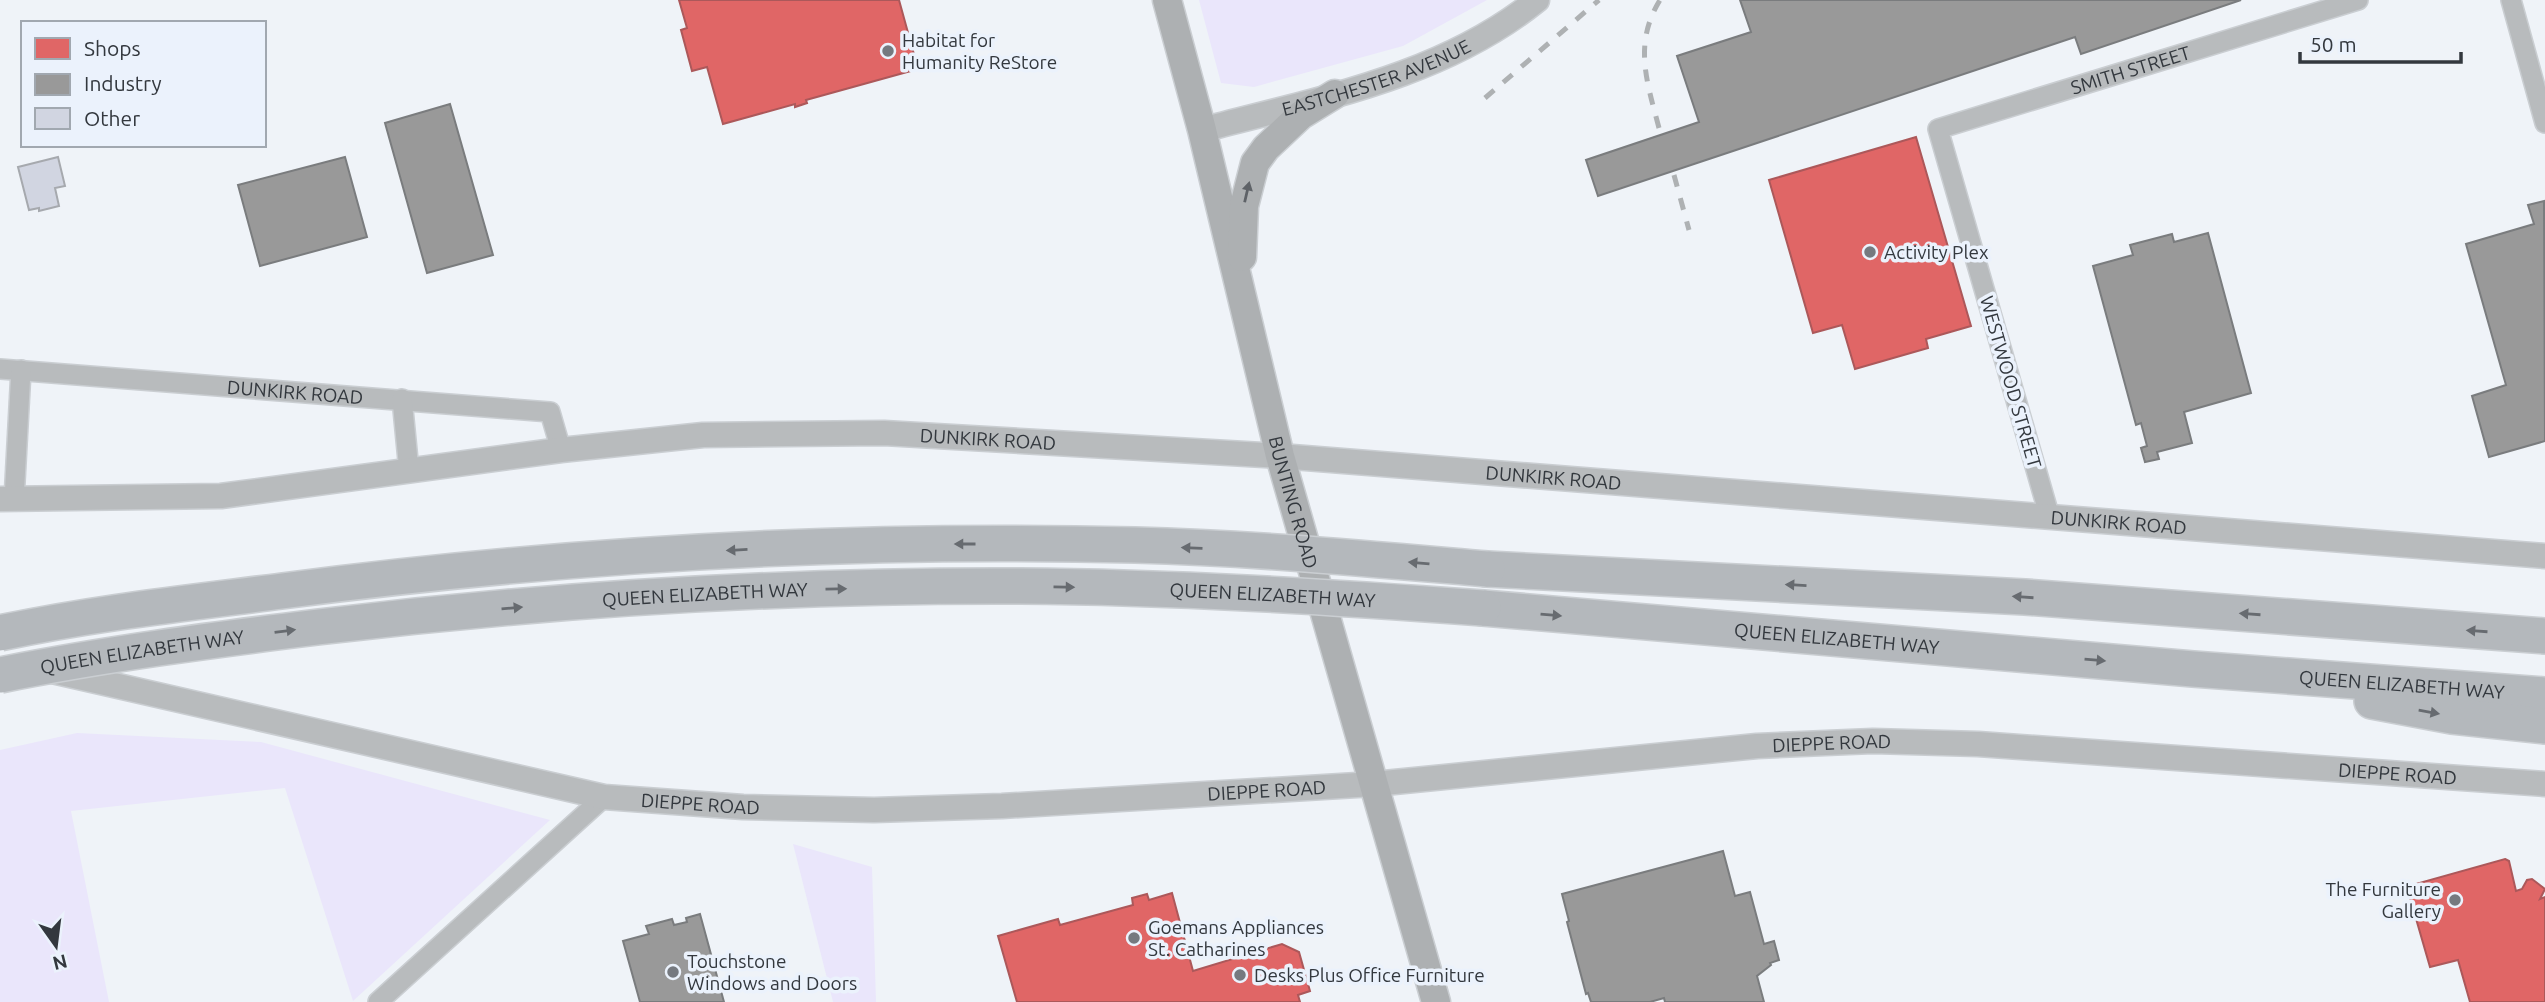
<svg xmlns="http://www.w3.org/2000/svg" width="2545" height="1002" viewBox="0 0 2545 1002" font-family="Ubuntu,sans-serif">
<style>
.green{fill:#eae6fb}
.shops{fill:#e06666;stroke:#ac585a;stroke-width:2}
.industry{fill:#999;stroke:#7a7c7e;stroke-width:2}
.building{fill:#d1d5e1;stroke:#a6a9ae;stroke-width:2}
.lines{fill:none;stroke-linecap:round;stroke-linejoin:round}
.minor-casing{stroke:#caced2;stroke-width:22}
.tertiary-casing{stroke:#caced2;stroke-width:27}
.secondary-casing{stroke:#caced2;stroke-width:31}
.motorway-casing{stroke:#caced2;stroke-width:38}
.minor{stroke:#b8bbbd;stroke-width:19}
.tertiary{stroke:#b8bbbd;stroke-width:24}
.secondary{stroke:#adb0b2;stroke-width:28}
.motorway{stroke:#b4b8bc;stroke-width:35}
.rail{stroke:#aeb1b3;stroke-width:5;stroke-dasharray:12 12;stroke-linecap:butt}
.motorway-bridge-casing{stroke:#caced2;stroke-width:38;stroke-linecap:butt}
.motorway-bridge{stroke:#b4b8bc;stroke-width:35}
.oneway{fill:#5e6267}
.oneway2{fill:#676b70}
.poi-dot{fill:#75797f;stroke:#ebf2fc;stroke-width:2.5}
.labels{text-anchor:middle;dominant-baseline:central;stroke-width:7;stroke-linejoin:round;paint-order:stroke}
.poi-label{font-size:19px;fill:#33383e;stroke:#ebf2fc;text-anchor:start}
.street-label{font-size:19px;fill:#33383e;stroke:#ebf2fc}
</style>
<rect width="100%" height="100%" fill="#eff3f8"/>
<g class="green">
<path d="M1199,0H1487L1403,46L1254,87L1221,83Z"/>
<path d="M77,733L261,742L550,820L353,1001L285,788L71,811L109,1002H0V750Z"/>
<path d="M793,844L872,867L876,1002H833Z"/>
</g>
<g class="shops">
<path d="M679,0H899L918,69L806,100L807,103L795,107V104L723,124L707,67L692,71L681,30L687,28Z"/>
<path d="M1916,137L1971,326L1926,339L1928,348L1855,369L1842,325L1813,333L1769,180Z"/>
<path d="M2505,859L2509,861L2516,891L2522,889L2527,880L2532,879L2545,889L2540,899L2545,897V1002H2470L2458,960L2430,967L2408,891L2412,885Z"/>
<path d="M1172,893L1193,971L1282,944L1299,952L1310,991L1298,995L1300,1002H1017L998,936L1058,919L1060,925L1133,905L1132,898L1147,894L1149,900Z"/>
</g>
<g class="industry">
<path d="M1740,0H2241L2081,54L2075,37L1598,196L1586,160L1699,122L1677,56L1751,32Z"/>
<path d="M450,104L493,255L427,273L385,123Z"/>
<path d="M345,157L367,237L260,266L238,185Z"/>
<path d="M2544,201L2545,441L2489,457L2472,396L2506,385L2466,244L2534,224L2528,205Z"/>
<path d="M2208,233L2251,393L2184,412L2192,443L2157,452L2159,459L2145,462L2141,448L2147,446L2141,423L2136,425L2093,266L2133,255L2130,245L2172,234L2174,242Z"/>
<path d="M1723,851L1735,896L1750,892L1764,944L1774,941L1779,960L1770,963L1771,965L1757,976L1764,1002H1665L1664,998L1650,1002H1591L1588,993L1586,994L1567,922L1569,921L1562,894Z"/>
<path d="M700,914L724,1002H640L623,941L649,934L646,926L672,919L674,925L687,922L686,918Z"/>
</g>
<path class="building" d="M58,157L65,186L55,188L59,206L39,211V208L29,210L18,167Z"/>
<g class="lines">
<defs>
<g id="minor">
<path d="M2511,0L2545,123"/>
<path id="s1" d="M0,369L550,412L561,450"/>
<path d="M402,399L409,471"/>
<path d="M14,500L21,370"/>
<path id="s2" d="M2050,518L1938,129L2358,0"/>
<path d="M378,1002L604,797"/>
</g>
<g id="tertiary">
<path id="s3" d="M1202,130C1318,99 1442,77 1537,0"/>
<path id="s4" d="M0,499L221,496L561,450L703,435L884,433L1280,456L2545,556"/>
<path id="s5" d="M48,670L604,797L743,807L874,810L1002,806L1374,784L1757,746L1873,741L1978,744L2545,784"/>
</g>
<g id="secondary">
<path id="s6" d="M1167,0L1202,130L1280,456L1436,1002"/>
<path d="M1242,257L1244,206L1255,163L1266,148L1301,115L1335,94"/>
</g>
<g id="motorway">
<path d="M1487,569L2025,597L2545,636"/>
<path id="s7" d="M1483,608L2193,669L2545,695"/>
<path d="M2372,701L2452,716L2545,726"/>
</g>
</defs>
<use href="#minor" class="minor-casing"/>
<use href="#tertiary" class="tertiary-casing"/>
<use href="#secondary" class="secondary-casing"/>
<use href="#motorway" class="motorway-casing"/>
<use href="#minor" class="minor"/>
<use href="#tertiary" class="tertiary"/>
<use href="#secondary" class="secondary"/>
<use href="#motorway" class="motorway"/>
<g class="rail">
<path d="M1485,98L1599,0"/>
<path d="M1659,128C1647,82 1633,44 1660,0"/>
<path d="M1674,175L1689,230"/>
</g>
<defs>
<g id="motorway-bridge">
<path d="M0,633C93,613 188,603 282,591C565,554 850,538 1135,545C1253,548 1370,559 1487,569"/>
<path id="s8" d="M0,675C105,654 212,640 318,627C551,599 785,585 1020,586C1174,587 1329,597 1483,608"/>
</g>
</defs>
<use href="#motorway-bridge" class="motorway-bridge-casing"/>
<use href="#motorway-bridge" class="motorway-bridge"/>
</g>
<defs><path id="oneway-solid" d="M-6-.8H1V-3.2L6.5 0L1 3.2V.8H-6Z" transform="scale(1.75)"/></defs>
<use class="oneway" href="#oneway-solid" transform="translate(1247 192) rotate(-77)"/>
<g class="oneway2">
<use href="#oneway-solid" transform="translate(965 544) rotate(180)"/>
<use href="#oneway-solid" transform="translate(1192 548) rotate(-178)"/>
<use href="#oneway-solid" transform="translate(737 550) rotate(177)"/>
<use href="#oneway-solid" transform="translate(1419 563) rotate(-175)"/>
<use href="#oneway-solid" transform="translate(1796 585) rotate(-177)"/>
<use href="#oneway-solid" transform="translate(1064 587) rotate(1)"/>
<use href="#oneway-solid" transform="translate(836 589) rotate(-1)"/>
<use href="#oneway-solid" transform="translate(2023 597) rotate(-176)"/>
<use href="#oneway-solid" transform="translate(512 608) rotate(-5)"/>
<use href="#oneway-solid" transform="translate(2250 614) rotate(-176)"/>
<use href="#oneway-solid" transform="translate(1551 615) rotate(5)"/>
<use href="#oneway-solid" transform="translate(285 631) rotate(-7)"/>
<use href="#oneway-solid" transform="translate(2477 631) rotate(-176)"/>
<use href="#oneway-solid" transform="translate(2095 660) rotate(5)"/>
<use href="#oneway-solid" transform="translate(2429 712) rotate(10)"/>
</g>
<g class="poi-dot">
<circle cx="888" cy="51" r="7"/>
<circle cx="1870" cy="252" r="7"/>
<circle cx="2455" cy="900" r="7"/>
<circle cx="1134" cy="938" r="7"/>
<circle cx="673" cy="972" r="7"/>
<circle cx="1240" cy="975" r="7"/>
</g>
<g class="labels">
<g class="poi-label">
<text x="902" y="40">Habitat for<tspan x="902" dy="22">Humanity ReStore</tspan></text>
<text x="1884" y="252">Activity Plex</text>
<text x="2441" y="889" text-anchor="end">The Furniture<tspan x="2441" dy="22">Gallery</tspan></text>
<text x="1148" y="927">Goemans Appliances<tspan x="1148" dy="22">St. Catharines</tspan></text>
<text x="687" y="961">Touchstone<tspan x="687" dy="22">Windows and Doors</tspan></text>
<text x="1254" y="975">Desks Plus Office Furniture</text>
</g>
<g class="street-label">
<text stroke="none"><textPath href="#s2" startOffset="606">SMITH STREET</textPath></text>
<text stroke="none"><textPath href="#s3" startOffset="182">EASTCHESTER AVENUE</textPath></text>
<text transform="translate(2011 382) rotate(74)">WESTWOOD STREET</text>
<text stroke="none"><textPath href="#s1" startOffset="296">DUNKIRK ROAD</textPath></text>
<text stroke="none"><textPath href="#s4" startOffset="992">DUNKIRK ROAD</textPath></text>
<text stroke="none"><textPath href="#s4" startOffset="1559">DUNKIRK ROAD</textPath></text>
<text stroke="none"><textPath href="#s6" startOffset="518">BUNTING ROAD</textPath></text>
<text stroke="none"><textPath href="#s4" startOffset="2126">DUNKIRK ROAD</textPath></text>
<text stroke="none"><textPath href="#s8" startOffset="710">QUEEN ELIZABETH WAY</textPath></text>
<text stroke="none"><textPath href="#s8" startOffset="1278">QUEEN ELIZABETH WAY</textPath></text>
<text stroke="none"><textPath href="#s7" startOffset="355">QUEEN ELIZABETH WAY</textPath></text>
<text stroke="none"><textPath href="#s8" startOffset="144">QUEEN ELIZABETH WAY</textPath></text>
<text stroke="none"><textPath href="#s7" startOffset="922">QUEEN ELIZABETH WAY</textPath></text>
<text stroke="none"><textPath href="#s5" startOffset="1801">DIEPPE ROAD</textPath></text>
<text stroke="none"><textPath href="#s5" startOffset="2368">DIEPPE ROAD</textPath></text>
<text stroke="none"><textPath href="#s5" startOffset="1234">DIEPPE ROAD</textPath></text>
<text stroke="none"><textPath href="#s5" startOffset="667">DIEPPE ROAD</textPath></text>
</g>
</g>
<rect x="21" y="21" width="245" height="126" fill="#ebf2fc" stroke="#a1a8b0" stroke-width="2"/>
<rect x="35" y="38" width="35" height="21" fill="#e06666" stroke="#a1a8b0" stroke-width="2"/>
<text x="84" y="56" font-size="21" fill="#33383e">Shops</text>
<rect x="35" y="74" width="35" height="21" fill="#999999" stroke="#a1a8b0" stroke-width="2"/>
<text x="84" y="91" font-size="21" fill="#33383e">Industry</text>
<rect x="35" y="108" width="35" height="21" fill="#d1d5e1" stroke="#a1a8b0" stroke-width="2"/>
<text x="84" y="126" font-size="21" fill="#33383e">Other</text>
<g transform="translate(56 946) rotate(166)" stroke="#ebf2fc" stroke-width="5" paint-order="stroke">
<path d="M0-5L12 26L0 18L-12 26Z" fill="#33383e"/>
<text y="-10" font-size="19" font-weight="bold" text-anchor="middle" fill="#33383e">N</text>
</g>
<path d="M2300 52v10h161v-10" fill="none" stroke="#33383e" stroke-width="3.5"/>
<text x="2310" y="52" font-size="21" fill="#33383e" stroke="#ebf2fc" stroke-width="5" paint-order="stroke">50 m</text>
</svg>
